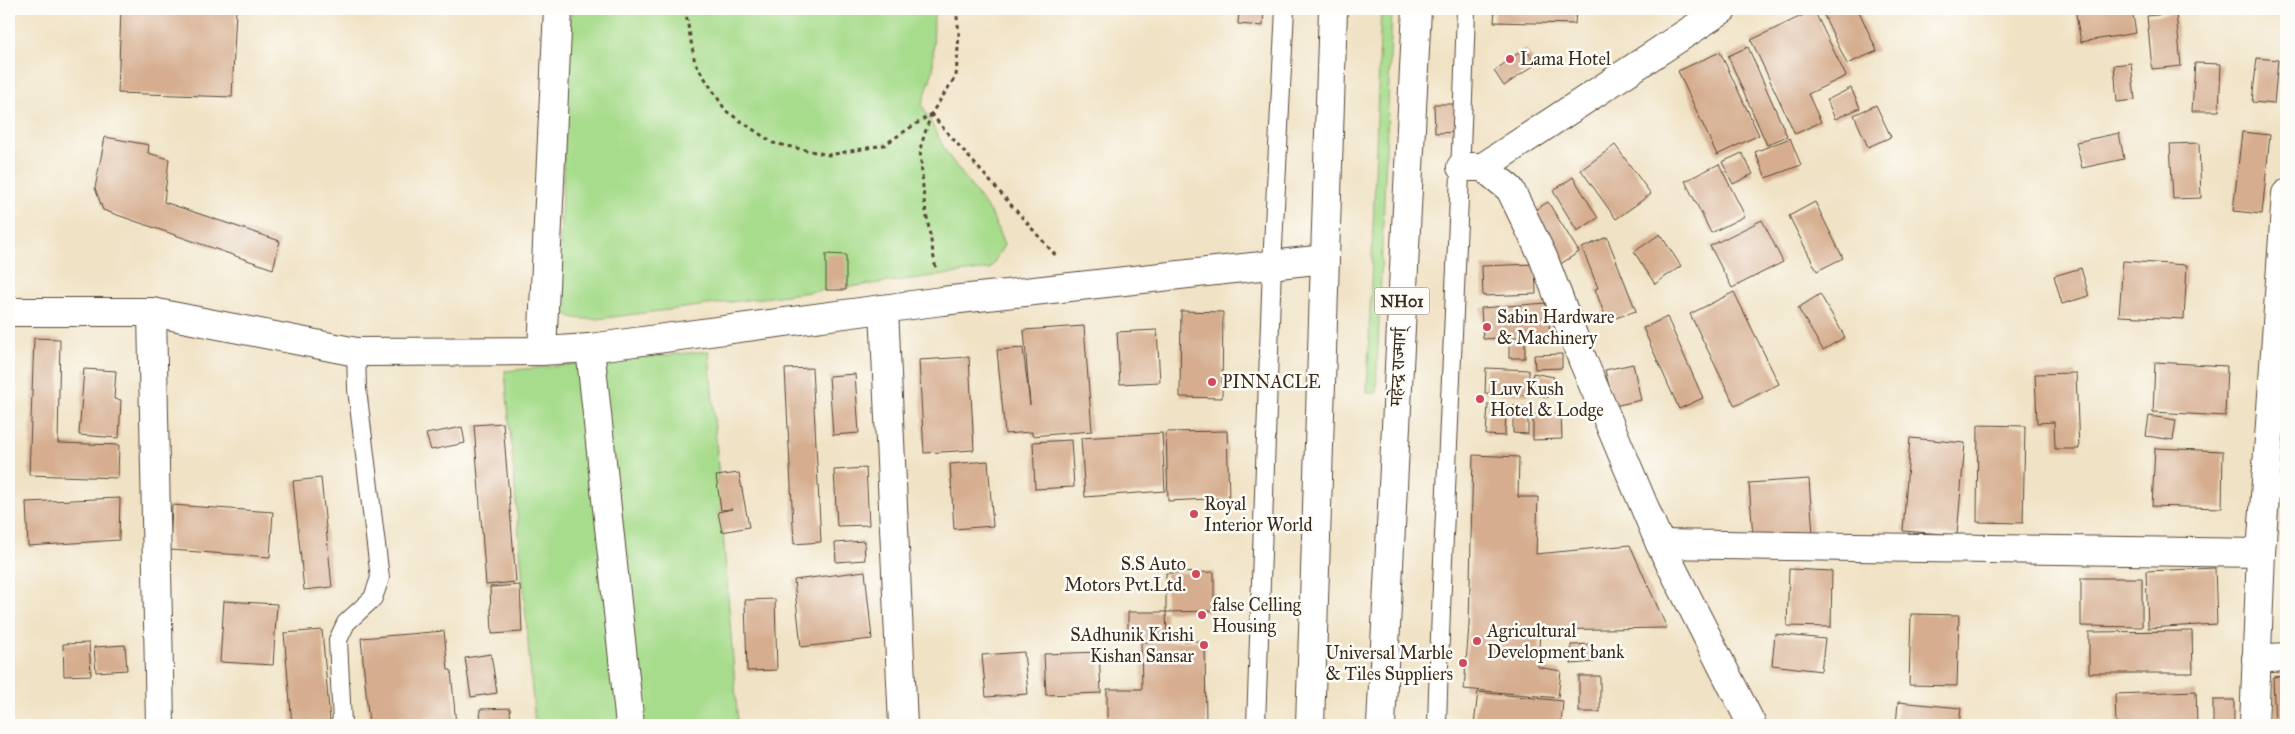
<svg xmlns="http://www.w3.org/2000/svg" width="2295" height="734" viewBox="0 0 2295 734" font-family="'IM FELL Great Primer','Noto Serif Devanagari',serif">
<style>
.green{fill:#a7dc8c;stroke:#718355}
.building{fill:#d6ad8f}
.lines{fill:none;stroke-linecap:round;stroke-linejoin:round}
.service-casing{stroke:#564637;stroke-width:20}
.minor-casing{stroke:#564637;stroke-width:30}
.trunk-casing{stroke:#564637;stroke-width:30}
.path{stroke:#564637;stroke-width:3;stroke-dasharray:4 4;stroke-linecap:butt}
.service{stroke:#fff;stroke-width:18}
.minor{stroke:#fff;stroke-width:28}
.trunk{stroke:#fff;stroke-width:28}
.poi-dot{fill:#d1495b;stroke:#fdfcf7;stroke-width:2}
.labels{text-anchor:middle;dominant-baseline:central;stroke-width:5;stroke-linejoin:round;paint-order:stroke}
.shield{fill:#fdfcf7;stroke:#75695f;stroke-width:1}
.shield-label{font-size:16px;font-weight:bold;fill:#3b2a1e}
.poi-label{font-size:18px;fill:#3b2a1e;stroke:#fdfcf7;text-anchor:start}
.street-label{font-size:18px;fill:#3b2a1e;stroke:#fdfcf7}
</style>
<rect width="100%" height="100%" fill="#fdfcf7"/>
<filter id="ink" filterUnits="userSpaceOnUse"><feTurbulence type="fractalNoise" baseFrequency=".02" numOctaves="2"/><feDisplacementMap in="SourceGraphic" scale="10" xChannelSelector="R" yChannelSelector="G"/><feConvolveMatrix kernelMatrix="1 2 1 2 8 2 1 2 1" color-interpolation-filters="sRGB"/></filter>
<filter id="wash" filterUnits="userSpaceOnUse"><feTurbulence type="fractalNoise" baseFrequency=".0096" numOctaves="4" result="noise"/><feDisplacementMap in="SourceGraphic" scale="20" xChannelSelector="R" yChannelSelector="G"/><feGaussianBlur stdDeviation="1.12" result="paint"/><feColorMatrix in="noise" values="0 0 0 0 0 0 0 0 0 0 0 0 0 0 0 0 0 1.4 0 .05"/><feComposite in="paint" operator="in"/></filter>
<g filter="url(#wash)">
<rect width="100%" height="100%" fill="#f0e2c4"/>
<g class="green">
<path d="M571,9H934L933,70L922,105L946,152L992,215L1004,245L990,269L597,319C576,319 566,321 557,299Z"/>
<path d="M1381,9H1392L1376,393H1367Z"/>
<path d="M709,351L738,725H535L505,371Z"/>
</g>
<g id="blocks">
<g class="building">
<path d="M121,9H236L232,97L118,93Z"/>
<path d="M1239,9H1264L1263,26L1238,24Z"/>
<path d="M1495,9H1576L1575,24L1494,22Z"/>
<path d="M1826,9H1858L1877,51L1847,64L1822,11Z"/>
<path d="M2075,9H2132L2136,33L2081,42Z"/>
<path d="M1814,10L1846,76L1808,94L1821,122L1795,134L1751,40Z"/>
<path d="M2176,13L2181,66L2152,69L2147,16Z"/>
<path d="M1748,47L1787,136L1767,145L1728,56Z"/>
<path d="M1525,48L1536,64L1504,86L1494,71Z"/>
<path d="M1720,52L1759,135L1717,155L1678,71Z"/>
<path d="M2257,58L2278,60L2274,104L2252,102Z"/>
<path d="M2131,63L2135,100L2117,102L2114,65Z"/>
<path d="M2195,63L2221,64L2219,111H2192Z"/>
<path d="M1851,88L1860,108L1835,119L1827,100Z"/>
<path d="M1434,104H1459L1460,132L1435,133Z"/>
<path d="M1876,105L1891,137L1868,147L1854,115Z"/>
<path d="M2242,132L2270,135L2262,214L2233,211Z"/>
<path d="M2119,133L2124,159L2082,168L2076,142Z"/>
<path d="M105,137L149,145L148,153L169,159L164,202L280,241L273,269L103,210L95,188Z"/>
<path d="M1790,138L1801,165L1766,178L1755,152Z"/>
<path d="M2199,143L2201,198L2173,199L2170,144Z"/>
<path d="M1615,145L1651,194L1616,219L1581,170Z"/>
<path d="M1742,153L1753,174L1733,184L1722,162Z"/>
<path d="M1719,164L1745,216L1711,233L1685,181Z"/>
<path d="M1573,177L1598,218L1577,231L1553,191Z"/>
<path d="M1548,202L1579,252L1559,265L1527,215Z"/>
<path d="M1815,202L1843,258L1817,271L1789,216Z"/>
<path d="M1762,220L1783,262L1732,288L1710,246Z"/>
<path d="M1660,234L1681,266L1655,284L1634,252Z"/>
<path d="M1607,237L1636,311L1607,321L1595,289L1598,288L1582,248Z"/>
<path d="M826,254L846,255V290H826Z"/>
<path d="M2123,261L2187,265L2184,319L2119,316Z"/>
<path d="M1535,264L1536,294L1483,296L1482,266Z"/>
<path d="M2081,268L2089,296L2062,304L2054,276Z"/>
<path d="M1734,292L1779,384L1735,406L1690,314Z"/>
<path d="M1820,294L1845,337L1823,350L1798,308Z"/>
<path d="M1547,303L1550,335L1483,339L1481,308Z"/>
<path d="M1181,311L1223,312L1222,398L1180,397Z"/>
<path d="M1667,317L1703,398L1679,409L1643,328Z"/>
<path d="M1084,326L1092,431L1032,436V432L1005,434L997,350L1023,348L1030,405L1024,330Z"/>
<path d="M1157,330L1160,382L1120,384L1117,332Z"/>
<path d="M34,338L60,339L58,443L119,445L118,478L29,475Z"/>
<rect x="1509" y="342" width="16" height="16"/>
<path d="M1562,354V368L1535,369L1534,355Z"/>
<path d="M969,357L974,450L924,453L919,360Z"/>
<path d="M2155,362L2227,366L2225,416L2153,412Z"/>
<path d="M1633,364L1641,400L1614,406L1605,370Z"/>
<path d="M812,368L821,542L794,544L785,369Z"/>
<path d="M1486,368L1529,370L1528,395L1485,393Z"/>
<path d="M84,369L116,371L114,399L121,400L119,438L79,435Z"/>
<path d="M1533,373L1554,377L1549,397L1529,393Z"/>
<path d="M2076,373L2079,449H2055L2054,422L2037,423L2035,374Z"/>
<path d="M855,374L859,433L833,435L829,376Z"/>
<path d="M1488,404H1506L1505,436L1486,435Z"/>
<path d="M1513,406L1528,407V434L1513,433Z"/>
<path d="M2286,408V441H2285L2281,409Z"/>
<path d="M1561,413L1562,439L1533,440V415Z"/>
<path d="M2149,416L2176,420L2173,440L2146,436Z"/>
<path d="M503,423L516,582L486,585L474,425Z"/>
<path d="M1978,425L2025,426L2023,523L1977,522Z"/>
<path d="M462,427L465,443L431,450L426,434Z"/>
<path d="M1227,431L1229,498L1168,501L1166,432Z"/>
<path d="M1162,433L1165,491L1085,497L1081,438Z"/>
<path d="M1910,438L1965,443L1957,535L1903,531Z"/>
<path d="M1071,440L1074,487L1035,489L1033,442Z"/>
<path d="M2155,448L2223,451L2222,508L2152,506Z"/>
<path d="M1473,455L1519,457L1518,497H1538L1536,554L1630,545L1667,628L1540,630L1538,667L1561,671L1558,698L1464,689L1469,625Z"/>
<path d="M988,461L993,526L954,529L950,464Z"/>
<path d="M866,468L869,525L837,526L834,470Z"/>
<path d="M739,473L749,527L722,532L718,512L732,509L721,510L716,476Z"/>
<path d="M321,478L332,587L304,590L293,481Z"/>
<path d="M1809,479L1813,534L1753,537L1749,483Z"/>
<path d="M120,498L119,540L28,546L26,502Z"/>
<path d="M172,505L273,512L270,557L170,550Z"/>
<path d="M864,541L865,560L836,562L835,543Z"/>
<path d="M2215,568L2217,624L2148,628L2146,571Z"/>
<path d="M1789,569L1832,571L1831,627L1787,626Z"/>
<path d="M865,571L872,639L801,647L794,580Z"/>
<path d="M1214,572V611L1166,612V573Z"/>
<path d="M2081,578H2142V627L2081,626Z"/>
<path d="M520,585L522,632L492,634L490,587Z"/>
<path d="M775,599L777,670L747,671L745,600Z"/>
<path d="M224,601L277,604L273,665L220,662Z"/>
<path d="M1128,612H1166L1167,638L1128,639Z"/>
<path d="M1911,614L1959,615L1957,686L1909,685Z"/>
<path d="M322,630L330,721L292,725L284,633Z"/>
<path d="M444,631L448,670H451L456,725H369L361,638Z"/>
<path d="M2192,631L2193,673H2089V632Z"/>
<path d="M1775,634L1825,639L1821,671L1772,665Z"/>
<path d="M1205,641L1206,725H1107V689H1142L1141,642Z"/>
<path d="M89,643L91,675L64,676L63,644Z"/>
<path d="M1593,644L1594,662L1571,664V645Z"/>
<path d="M125,645L127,670L96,672L94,647Z"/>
<path d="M1024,652L1028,694L986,697L982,655Z"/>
<path d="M1099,652L1101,693L1046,695L1044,654Z"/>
<path d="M491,654L497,693L471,697L465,658Z"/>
<rect x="1579" y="676" width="21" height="36"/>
<path d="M2286,676V725H2275L2273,677Z"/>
<path d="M2196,691L2197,725H2116L2115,694Z"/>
<path d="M1478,692L1563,701L1561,725H1474Z"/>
<rect x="2213" y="700" width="21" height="25"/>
<path d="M1898,702L1961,708L1959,725H1896Z"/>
<path d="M510,708L511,725H481L480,709Z"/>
</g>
</g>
</g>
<g filter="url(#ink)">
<use href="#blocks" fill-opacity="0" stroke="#564637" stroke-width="1"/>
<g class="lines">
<defs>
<g id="service">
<path d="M339,725L342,723L338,640L346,623L373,598L380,578L357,389L356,352"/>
<path d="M1256,725L1272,265L1285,9"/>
<path d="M1437,725C1444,486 1459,248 1466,9"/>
</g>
<g id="minor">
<path d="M1461,167H1483L1723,9"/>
<path d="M1483,167L1510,189L1543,257L1583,361L1660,544L1752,725"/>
<path d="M884,309L903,725"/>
<path d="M9,312H152L356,352L542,351L590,348L942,301L1325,259"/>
<path d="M152,312L160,725"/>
<path d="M590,348L630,725"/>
<path d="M542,351L558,9"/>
<path d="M1660,544L2261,553"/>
<path d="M2256,659L2286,657"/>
<path d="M2254,725L2261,553L2286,194"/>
</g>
<g id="trunk">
<path d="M1310,725L1333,9"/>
<path d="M1381,725L1417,9"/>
</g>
</defs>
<use href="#service" class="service-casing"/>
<use href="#minor" class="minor-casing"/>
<use href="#trunk" class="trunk-casing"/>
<g class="path">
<path d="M685,9L695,63L726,111L773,143L829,155L884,145L931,114L956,76L959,33L956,9"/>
<path d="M591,12L604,9"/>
<path d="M931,114L1056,256"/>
<path d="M931,114L920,149L924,200L936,270"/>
</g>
<use href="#service" class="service"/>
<use href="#minor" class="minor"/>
<use href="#trunk" class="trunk"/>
</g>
</g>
<g class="poi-dot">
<circle cx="1510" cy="59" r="5"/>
<circle cx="1487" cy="327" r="5"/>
<circle cx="1212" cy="382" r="5"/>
<circle cx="1480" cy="399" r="5"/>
<circle cx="1194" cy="514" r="5"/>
<circle cx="1196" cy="574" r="5"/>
<circle cx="1202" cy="615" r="5"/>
<circle cx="1477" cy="641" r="5"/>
<circle cx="1204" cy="645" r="5"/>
<circle cx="1463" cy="663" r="5"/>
</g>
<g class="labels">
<rect class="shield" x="1374.5" y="287.5" width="55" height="27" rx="4"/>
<g class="shield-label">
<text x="1402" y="301">NH01</text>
</g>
<g class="poi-label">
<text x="1520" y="59">Lama Hotel</text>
<text x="1497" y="317">Sabin Hardware<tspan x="1497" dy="21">&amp; Machinery</tspan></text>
<text x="1222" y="382">PINNACLE</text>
<text x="1490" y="389">Luv Kush<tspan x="1490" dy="21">Hotel &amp; Lodge</tspan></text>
<text x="1204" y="504">Royal<tspan x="1204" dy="21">Interior World</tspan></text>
<text x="1186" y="564" text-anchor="end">S.S Auto<tspan x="1186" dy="21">Motors Pvt.Ltd.</tspan></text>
<text x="1212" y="605">false Celling<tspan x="1212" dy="21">Housing</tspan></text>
<text x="1487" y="631">Agricultural<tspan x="1487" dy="21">Development bank</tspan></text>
<text x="1194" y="635" text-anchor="end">SAdhunik Krishi<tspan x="1194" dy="21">Kishan Sansar</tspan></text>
<text x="1453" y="653" text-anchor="end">Universal Marble<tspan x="1453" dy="21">&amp; Tiles Suppliers</tspan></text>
</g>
<g class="street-label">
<text transform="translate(1398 367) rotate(-87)">महेन्द्र राज्मार्ग्</text>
</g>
</g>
<rect width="2295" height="734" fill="none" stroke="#fdfcf7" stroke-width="30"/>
</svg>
